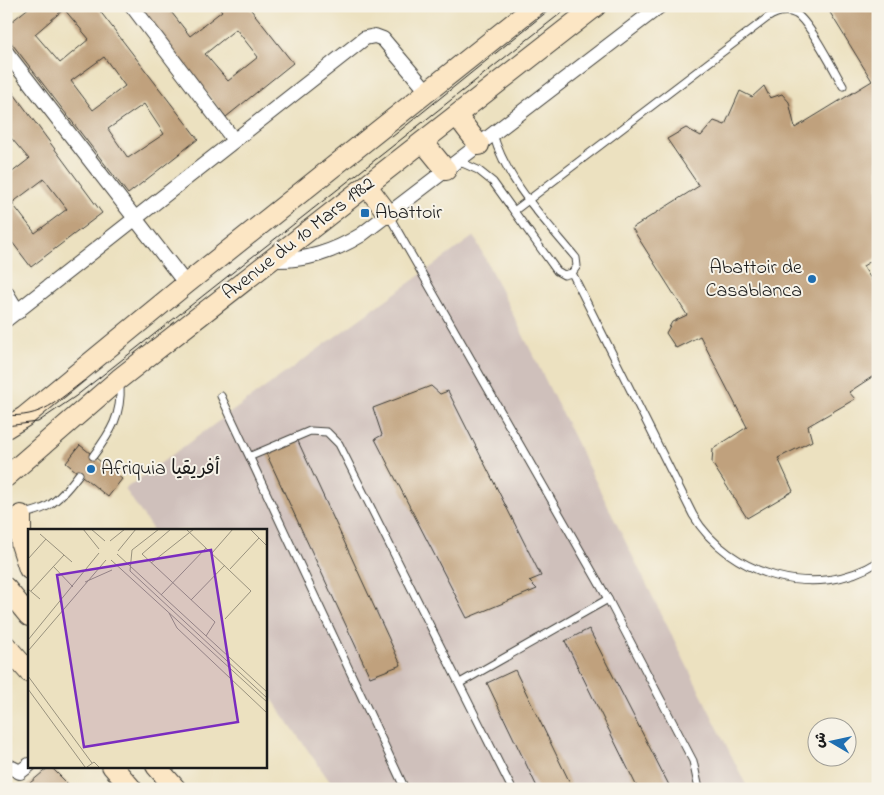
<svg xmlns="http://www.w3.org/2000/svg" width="884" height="795" viewBox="0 0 884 795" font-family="'Indie Flower','Playpen Sans Arabic',sans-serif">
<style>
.industrial{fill:#cfc0bb}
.building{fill:#c0a17d;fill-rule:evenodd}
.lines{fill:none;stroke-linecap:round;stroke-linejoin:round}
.lane-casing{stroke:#3b3a35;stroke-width:9}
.street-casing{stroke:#3b3a35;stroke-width:16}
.secondary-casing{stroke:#3b3a35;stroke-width:22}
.lane{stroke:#fff;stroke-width:7}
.street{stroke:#fff;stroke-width:14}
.secondary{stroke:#fce6c4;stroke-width:20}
.tram{stroke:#1c1c1c;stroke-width:1}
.poi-dot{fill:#1f6fb2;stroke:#f7f3e8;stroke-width:2}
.labels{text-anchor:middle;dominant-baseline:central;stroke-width:4;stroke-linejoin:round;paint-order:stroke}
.poi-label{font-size:20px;fill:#1c1c1c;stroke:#f7f3e8;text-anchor:start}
.street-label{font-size:20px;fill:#1c1c1c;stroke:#f7f3e8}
.inset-road{fill:none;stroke:#99927e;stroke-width:1}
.view{fill:#7b2cbf;fill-opacity:0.15;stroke:#7b2cbf;stroke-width:2.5}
.inset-edge{fill:none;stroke:#1c1c1c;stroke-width:2.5}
</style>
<rect width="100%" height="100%" fill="#f7f3e8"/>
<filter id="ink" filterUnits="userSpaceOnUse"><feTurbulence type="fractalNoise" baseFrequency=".02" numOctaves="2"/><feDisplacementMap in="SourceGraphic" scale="10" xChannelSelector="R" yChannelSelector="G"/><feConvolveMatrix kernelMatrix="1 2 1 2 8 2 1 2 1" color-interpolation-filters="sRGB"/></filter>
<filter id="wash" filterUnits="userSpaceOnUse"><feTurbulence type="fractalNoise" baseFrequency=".0096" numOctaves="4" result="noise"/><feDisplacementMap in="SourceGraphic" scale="20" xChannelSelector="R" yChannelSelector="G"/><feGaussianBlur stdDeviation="1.12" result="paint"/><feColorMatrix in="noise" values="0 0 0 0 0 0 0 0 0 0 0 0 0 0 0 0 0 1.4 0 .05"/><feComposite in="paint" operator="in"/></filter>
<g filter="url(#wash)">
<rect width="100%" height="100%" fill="#ece1c0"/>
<path class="industrial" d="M474,236L748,789H335L265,689V530H153L125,489Z"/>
<g id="blocks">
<g class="building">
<path d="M31,6H96L198,139L128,194L6,36V26ZM64,9L89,39L60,63L35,34ZM104,57L125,86L93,110L71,81ZM144,104L164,134L128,158L108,129Z"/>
<path d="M137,6H170L168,8L190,36L222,11L218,6H248L293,63L226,117ZM236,29L258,57L228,81L205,54Z"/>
<path d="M826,6H878V257L863,266L878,290V373L849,392L855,399L808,426L812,441L778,458L793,491L747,518L712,463L713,449L747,427L700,336L676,348L666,333L672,322L687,315L632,228L699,186L667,139L686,128L701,136L714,121L725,125L740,91L752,97L764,86L770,98L782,94L789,102L795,128L872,81Z"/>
<path d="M6,83L102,213L31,267L6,234V177L29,159L6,132ZM44,179L67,209L35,233L12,203Z"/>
<path d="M431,386L440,394L448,391L541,576L529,581L537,589L467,618L375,439L382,435L373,408Z"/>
<path d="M297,439L401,665L370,677L265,451Z"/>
<path d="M80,445L122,479L108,497L66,463Z"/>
<path d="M589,629L671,789H638L565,641Z"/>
<path d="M515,670L573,789H538L487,683Z"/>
<path d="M50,766L73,789H23Z"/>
</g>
</g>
</g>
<g filter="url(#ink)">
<use href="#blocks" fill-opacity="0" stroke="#3b3a35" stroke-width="1"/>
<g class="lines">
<defs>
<g id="lane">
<path d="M458,161L478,170L493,182L557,271L564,275L572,273L577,266L576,258C545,220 507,182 493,134"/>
<path d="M514,211L767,18C776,12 786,9 796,14C809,21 835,72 843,86"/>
<path d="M388,214L608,599L693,761L699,789"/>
<path d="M572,273L693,515C729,576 817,601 878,562"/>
<path d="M221,396L405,789"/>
<path d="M93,456C111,432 122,415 120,384"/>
<path d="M251,456L310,431L327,432L339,444L512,789"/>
<path d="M6,516C45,513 56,505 79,474"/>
<path d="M460,683L608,599"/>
</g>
<g id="street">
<path d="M132,6L234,140"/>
<path d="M6,52L186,284"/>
<path d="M273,260C306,261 333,252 361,235L660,6"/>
<path d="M6,292L18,312"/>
<path d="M6,320L365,38L375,36L383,39L427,91"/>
<path d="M6,765L20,772L29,765"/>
</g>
<g id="secondary">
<path d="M457,116L479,145"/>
<path d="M424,143L446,170"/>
<path d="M367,186L388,214"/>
<path d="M6,428L24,417L186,284L535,6"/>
<path d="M6,477L119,379L596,6"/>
<path d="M21,515V544L29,569"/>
<path d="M6,588L29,616"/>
<path d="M6,646L29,672"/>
<path d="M112,766L132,789"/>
<path d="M156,766L176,789"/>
</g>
</defs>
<use href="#lane" class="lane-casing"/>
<use href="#street" class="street-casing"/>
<use href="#secondary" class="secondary-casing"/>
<use href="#lane" class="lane"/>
<use href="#street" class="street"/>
<use href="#secondary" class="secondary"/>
<g class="tram">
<path d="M392,137L554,6"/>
<path d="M6,415C41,419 58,400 85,380"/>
<path d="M6,426L38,422L76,396L570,6"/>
</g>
</g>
</g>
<g class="poi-dot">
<rect x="360" y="208" width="10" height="10" rx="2.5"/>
<circle cx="812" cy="279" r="5"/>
<circle cx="91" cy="469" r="5"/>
</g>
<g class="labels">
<g class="poi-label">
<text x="375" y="213">Abattoir</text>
<text x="802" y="268" text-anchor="end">Abattoir de<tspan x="802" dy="23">Casablanca</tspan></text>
<text x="101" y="469">Afriquia أفريقيا</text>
</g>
<g class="street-label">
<text transform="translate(299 239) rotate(-38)">Avenue du 10 Mars 1982</text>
</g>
</g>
<g transform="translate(28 529)">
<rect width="239" height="239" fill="#ece1c0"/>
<path class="inset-road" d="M55,0L71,20M63,0L77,12M131,0L104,21L102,42L239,169M143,0L114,25L187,93L178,107M158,0L223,62L197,90M222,0L239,17M12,5L44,33M82,12L97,0M90,22L108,0M184,24L205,0M89,25L239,163M0,30L18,10M83,31L239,173M123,34L166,0M25,37L45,58M202,40L231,9M57,53L84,41M0,60L12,70M3,62L36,26M133,66L178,19M163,71L197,36M141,84L149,99L239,184M0,111L71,24M0,122L78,31M0,147L64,234M0,160L57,238M59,238L66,233L71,238"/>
<path class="view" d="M183,21L210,193L56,218L29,46Z"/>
<rect width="239" height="239" class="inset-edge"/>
</g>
<rect width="884" height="795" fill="none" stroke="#f7f3e8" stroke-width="25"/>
<g transform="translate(832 742) rotate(279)"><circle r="24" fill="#f7f3e8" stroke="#9f9d96"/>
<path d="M0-4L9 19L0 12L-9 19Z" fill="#1f6fb2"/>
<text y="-8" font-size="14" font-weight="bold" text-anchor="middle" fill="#1c1c1c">ش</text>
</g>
</svg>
